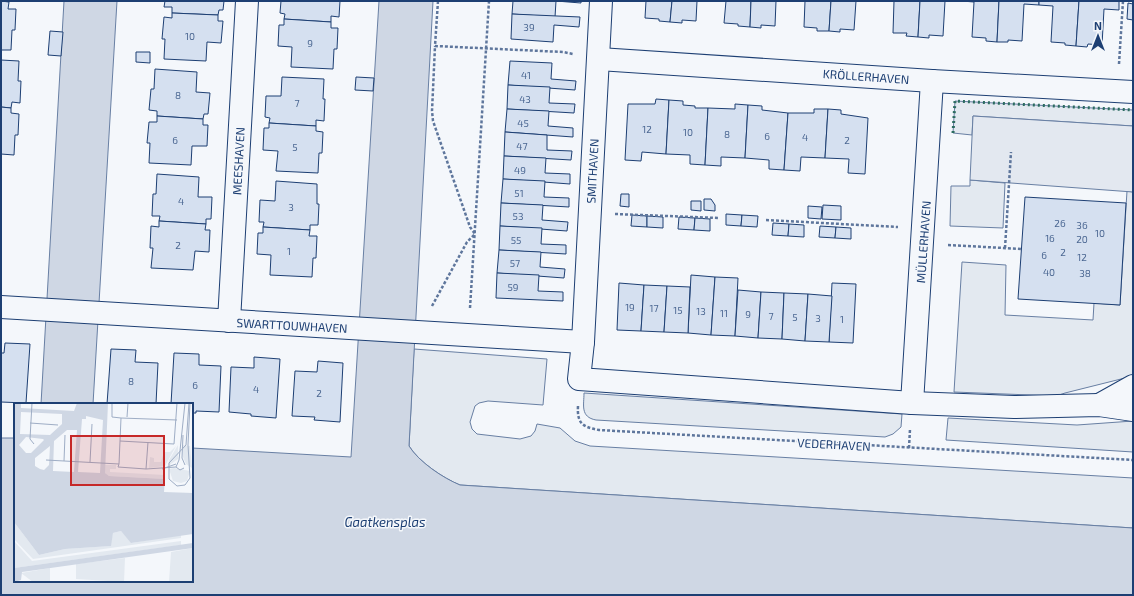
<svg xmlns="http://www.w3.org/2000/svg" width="1134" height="596" viewBox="0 0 1134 596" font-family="'Exo 2',sans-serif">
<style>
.green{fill:#e3e9f0;stroke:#687fa3}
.parking{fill:#e3e8f0;stroke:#687fa3}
.water{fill:#cfd7e4;stroke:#687fa3}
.building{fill:#d5e0f0;stroke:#1d3f73}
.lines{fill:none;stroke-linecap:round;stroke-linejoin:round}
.street-casing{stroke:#1d3f73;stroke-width:24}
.path{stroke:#5e769c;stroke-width:2.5;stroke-dasharray:3 2;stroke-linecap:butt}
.street{stroke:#f4f7fb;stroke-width:22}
.hedge{stroke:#2c6c60;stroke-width:3;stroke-dasharray:2 3;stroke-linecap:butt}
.labels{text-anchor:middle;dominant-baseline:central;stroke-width:3;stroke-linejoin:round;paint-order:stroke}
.number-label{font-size:10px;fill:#4b6792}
.street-label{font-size:12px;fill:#1d3f73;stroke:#f4f7fb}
.water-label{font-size:13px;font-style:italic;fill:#1d3f73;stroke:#f4f7fb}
.inset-road{fill:none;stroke:#9eadc5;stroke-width:1}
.view{fill:#c62828;fill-opacity:0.15;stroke:#c62828;stroke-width:2}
.inset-edge{fill:none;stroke:#1d3f73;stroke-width:2}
</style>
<rect width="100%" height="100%" fill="#f4f7fb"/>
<g class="green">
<path d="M955,101L1133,110V126L973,116L972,135L953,133Z"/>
<path d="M970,180L1005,183L1003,228L950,226L951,186H970Z"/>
<path d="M1127,191L1133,192V376L1065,393L1056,396L954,392L962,262L1006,265L1005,315L1093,320L1094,303L1120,305Z"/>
<path d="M414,349L547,359L543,405L488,401L479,403L475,406L470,422L472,429L477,434L520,439L531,436L535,431L537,424L560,428L575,441L590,446L1133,478V528L460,485C443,478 419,462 409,446Z"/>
<path d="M584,393L902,414L901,427L893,434L885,437L596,420C580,417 584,405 584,393Z"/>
<path d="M948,418L1077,425L1133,421V452L946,440Z"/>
</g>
<path class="parking" d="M973,116L1133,126V192L970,180Z"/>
<g class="water">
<path d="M64,1H117L93,404H41Z"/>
<path d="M379,1H433L409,446C419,462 443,478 460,485L1133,528V595H1V438H15V581H192V448L351,457Z"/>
</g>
<g class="building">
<path d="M1,1L9,2L8,9H16L15,30H12L11,50H1Z"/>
<path d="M165,1H224L223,10H219L218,15L172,13V7H164Z"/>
<path d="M281,1H340L339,17L331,16V22L284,19L285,14L280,13Z"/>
<path d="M513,1H581V3L556,1L555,17L512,14Z"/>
<path d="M646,1H672L670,22L659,21V19L645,18Z"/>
<path d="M672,1H697L696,21L682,20V23L670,22Z"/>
<path d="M726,1H751L750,27L738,26V24L724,23Z"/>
<path d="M751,1H776L775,26L761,25V28L750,27Z"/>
<path d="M805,1H831L829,31H817V28L804,27Z"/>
<path d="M831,1H856L854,30L840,29V32L829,31Z"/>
<path d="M894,1H920L918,37L906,36L907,33H893Z"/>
<path d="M920,1H945L943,36L929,35V38L918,37Z"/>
<path d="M962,1H999L997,42L986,41V38L972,37L974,2Z"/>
<path d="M999,1H1039V5L1024,4L1022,41L1008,40V42H997Z"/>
<path d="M1039,1H1079L1076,46L1065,45V43L1051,42L1053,6L1039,5Z"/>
<path d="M1079,1H1119V10L1104,9L1102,45L1088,44L1087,47L1076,46Z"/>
<path d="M1128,3L1133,4V20L1127,19Z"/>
<path d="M172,13L218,15V21H223L221,43L207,42L206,61L164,59L165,39H162L164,17L172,18Z"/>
<path d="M512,14L580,17L579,27L554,25L553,42L511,39Z"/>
<path d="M284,19L331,22V28H338L337,49H334L333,69L291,67L292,47L278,46L279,25H284Z"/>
<path d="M50,31L63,32L61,56L48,55Z"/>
<path d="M136,52H150V63L136,62Z"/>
<path d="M1,60L19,61L18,81H21L20,103L12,102L11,108L1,107Z"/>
<path d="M510,61L552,63L551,79L576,81L575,90L508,85Z"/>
<path d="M155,69L197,72L196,92L210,93L208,114H204L203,119L157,116V111L149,110L151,89H154Z"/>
<path d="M282,77L324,79L323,99H325L324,121L316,120V126L269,123L270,118L265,117L266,96H281Z"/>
<path d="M356,77L374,78L373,91L355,90Z"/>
<path d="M508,85L550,87L549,103L575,104L574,113L507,109Z"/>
<path d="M656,99L669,100L666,154L642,152L641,161L625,160L628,104H655Z"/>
<path d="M669,100L683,101V105L695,106V108H708L705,165L690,164V155L666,154Z"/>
<path d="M735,104L748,105L745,158L721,157V166L705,165L708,108L735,109Z"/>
<path d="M748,105L762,106V110L788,113L784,170L769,169V160L745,158Z"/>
<path d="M1,107L11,108V113L19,114L18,135H15L14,155L1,154Z"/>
<path d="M507,109L549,111L548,126L573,128V137L505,132Z"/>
<path d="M814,109H828L825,158L801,157L800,171L784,170L788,113H814Z"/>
<path d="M828,109L841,110V114L868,118L865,174L848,173L849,159L825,158Z"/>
<path d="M157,116L203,119V125H208L207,146H192L191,165L149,163L150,143H147L149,122H157Z"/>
<path d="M269,123L316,126V131L323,132L322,153H319L318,173L276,171L278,151L263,150L264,128H269Z"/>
<path d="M505,132L547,135V150L572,151L571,160L504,156Z"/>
<path d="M504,156L546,158L545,173L570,174V184L503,179Z"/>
<path d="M157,174L199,177L198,197H212L211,219H206V224L159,221L160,216H152L153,194H156Z"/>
<path d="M503,179L545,181L544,197L569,198V207L501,203Z"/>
<path d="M276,181L317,184V204H319L318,225H310V230L263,227L264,222H259L260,200L275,201Z"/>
<path d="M621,194H629V207L620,206Z"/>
<path d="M1025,197L1126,203L1120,305L1018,299Z"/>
<path d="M704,199H711L715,205V211L704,210Z"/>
<path d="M691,201H701V211L691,210Z"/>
<path d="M501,203L543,205L542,220L568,222L567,231L500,226Z"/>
<path d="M823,205L841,206V220L822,219Z"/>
<path d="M808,206L822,207L821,219L808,218Z"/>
<path d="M726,214L742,215L741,226L726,225Z"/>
<path d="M632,215L647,216V227L631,226Z"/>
<path d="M742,215L758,216L757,227L741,226Z"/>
<path d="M647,216L663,217V228L647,227Z"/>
<path d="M679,217L695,218L694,230L678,229Z"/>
<path d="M695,218L710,219V231L694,230Z"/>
<path d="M159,221L206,224L205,230H210L209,252L195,251L193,270L151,268L153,248H150L151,226L159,227Z"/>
<path d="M773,223L789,224L788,236L772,235Z"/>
<path d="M789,224L804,225V237L788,236Z"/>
<path d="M500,226L542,228L541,244L566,245V254L499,250Z"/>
<path d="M820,226L836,227L835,238L819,237Z"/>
<path d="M263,227L310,230L309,236H317L316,258H313L312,277L270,275L271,255L257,254L258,233H263Z"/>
<path d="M836,227L851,228V239L835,238Z"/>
<path d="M499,250L541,252L540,267L565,269L564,278L497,273Z"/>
<path d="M497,273L539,275L538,291L563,292V301L496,298Z"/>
<path d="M691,275L715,277L711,335L688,333Z"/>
<path d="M715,277L738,278L735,336L711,335Z"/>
<path d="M619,283L644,285L641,331L617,330Z"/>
<path d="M832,283L856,284L853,343L829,342Z"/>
<path d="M644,285L667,286L664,332L641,331Z"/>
<path d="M667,286L690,287L688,333L664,332Z"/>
<path d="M738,290L761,292L758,338L735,336Z"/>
<path d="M761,292L784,293L782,339L758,338Z"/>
<path d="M784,293L808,294L805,341L782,339Z"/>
<path d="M808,294L832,296L829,342L805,341Z"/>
<path d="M5,343L30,344L26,403L1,402V353H4Z"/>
<path d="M111,349L136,350L135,362L158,363L156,404H107Z"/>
<path d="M174,353L199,354V365L221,366L219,412L196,411V413H192V404H171Z"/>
<path d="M254,357L280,359L276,418L251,416V414L229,412L231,367L254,368Z"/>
<path d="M318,361L343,363L340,422L314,420L315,417L292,416L295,371L317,372Z"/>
</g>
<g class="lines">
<defs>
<g id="street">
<path d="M601,1L583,342L579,379L912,403L1014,407L1099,405L1133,410"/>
<path d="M599,59L932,81L1133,92"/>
<path d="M1,307L583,342"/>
<path d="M229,321L247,1"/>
<path d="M912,403L932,81"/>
<path d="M1099,405L1133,386"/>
</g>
</defs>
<use href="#street" class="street-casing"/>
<g class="path">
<path d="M438,1L435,46L563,52L573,54"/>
<path d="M1119,64L1123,1"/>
<path d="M615,214L719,218"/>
<path d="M766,220L898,227"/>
<path d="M948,245L1022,249"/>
<path d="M1005,248L1011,152"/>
<path d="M432,306L467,242L475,234L470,227L433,121L432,111L435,46"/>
<path d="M470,308L489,1"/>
<path d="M578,406C577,423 582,427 599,430L1133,460"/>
<path d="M909,448L910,429"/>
</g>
<use href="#street" class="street"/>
<path class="hedge" d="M953,133L955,101L1133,110"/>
</g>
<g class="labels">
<g class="number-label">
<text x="529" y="27">39</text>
<text x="190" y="36">10</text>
<text x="310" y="43">9</text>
<text x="526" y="75">41</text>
<text x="178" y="95">8</text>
<text x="525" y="99">43</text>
<text x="297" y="103">7</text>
<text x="523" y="123">45</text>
<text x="647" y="129">12</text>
<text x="688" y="132">10</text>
<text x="727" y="134">8</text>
<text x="767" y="136">6</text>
<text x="805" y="137">4</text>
<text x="175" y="140">6</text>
<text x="847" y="140">2</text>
<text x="522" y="146">47</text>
<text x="295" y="147">5</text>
<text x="520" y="170">49</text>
<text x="519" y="193">51</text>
<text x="181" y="201">4</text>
<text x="291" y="207">3</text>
<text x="518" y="216">53</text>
<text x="1060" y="223">26</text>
<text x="1082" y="225">36</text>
<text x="1100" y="233">10</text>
<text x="1050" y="238">16</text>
<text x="1082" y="239">20</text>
<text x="516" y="240">55</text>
<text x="178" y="245">2</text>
<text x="289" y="251">1</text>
<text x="1063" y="252">2</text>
<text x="1044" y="255">6</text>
<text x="1082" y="257">12</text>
<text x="515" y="263">57</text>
<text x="1049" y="272">40</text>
<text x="1085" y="273">38</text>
<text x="513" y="287">59</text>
<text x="630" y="307">19</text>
<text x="654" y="308">17</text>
<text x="678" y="310">15</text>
<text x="701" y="311">13</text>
<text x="724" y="313">11</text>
<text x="748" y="314">9</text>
<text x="771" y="316">7</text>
<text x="795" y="317">5</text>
<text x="818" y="318">3</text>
<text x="842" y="319">1</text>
<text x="131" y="381">8</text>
<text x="195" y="385">6</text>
<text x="256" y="389">4</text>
<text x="319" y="393">2</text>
</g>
<g class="street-label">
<text transform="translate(866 76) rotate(4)">KRÖLLERHAVEN</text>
<text transform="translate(238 161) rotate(-87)">MEESHAVEN</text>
<text transform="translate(592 171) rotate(-87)">SMITHAVEN</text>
<text transform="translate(923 242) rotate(-86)">MÜLLERHAVEN</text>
<text transform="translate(292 325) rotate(3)">SWARTTOUWHAVEN</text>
<text transform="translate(834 444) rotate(3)">VEDERHAVEN</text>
</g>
<g class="water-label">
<text x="385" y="522">Gaatkensplas</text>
</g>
</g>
<g transform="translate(14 403)">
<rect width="179" height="179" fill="#f4f7fb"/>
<path d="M164,42V56L154,63L155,57ZM169,42L176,43L178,65L172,61L169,54ZM162,43L151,63L135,65L136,54L140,55V59H147L150,49H156ZM91,62H102V66H96V69L151,72V76L95,73L91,70ZM160,65L176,68L173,78L167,80L159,78L155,66ZM0,119L25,152L51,146L96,143L99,130L107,128L118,140L167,131V135L19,156L0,136ZM0,138L18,158L167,138V142L0,165ZM179,145V179H155L157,149ZM111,155L110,179L62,176V161ZM36,165V179H19L7,170Z" fill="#e3e9f0"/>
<path d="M0,0H7V5L60,8L63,0H94L91,70L95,73L151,76L150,89L179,90V131L117,140L107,128L99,130L97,143L51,146L25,152L0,119ZM7,9L48,11V21L36,32L6,31ZM72,13L89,17L86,70L64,69L68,16H72ZM53,27H63L60,69L39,68L40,38ZM12,34L29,36L30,37L17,50H12L5,42ZM36,43L35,62L30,67L26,66L21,63V55ZM179,140V145L8,169L7,177L0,179V165Z" fill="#cfd7e4" fill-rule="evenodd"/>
<path class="inset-road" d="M18,0L16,36L20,41M98,0V14L107,15M175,0L172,42L155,60V76L163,83L171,82L176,75L174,42L176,0M113,14L114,0M16,20L44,22M179,21V42M169,32L168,55L171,62M106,38L160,41L163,0M32,57L105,61M165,57L171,0M165,57L162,64L166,67L170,65M50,58L51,32M76,59L78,21M105,61L107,15L163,17M105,61L104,64L132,66L162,64M132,66L134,39M148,66L162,61"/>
<path class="view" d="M57,33H150V82H57Z"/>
<rect width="179" height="179" class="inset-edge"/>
</g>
<rect width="1134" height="596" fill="none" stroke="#1d3f73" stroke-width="4"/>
<g transform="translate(1098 36)" stroke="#f4f7fb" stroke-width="3" paint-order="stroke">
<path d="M0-3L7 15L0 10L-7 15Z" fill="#1d3f73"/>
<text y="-6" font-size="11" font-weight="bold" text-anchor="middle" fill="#1d3f73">N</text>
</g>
</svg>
